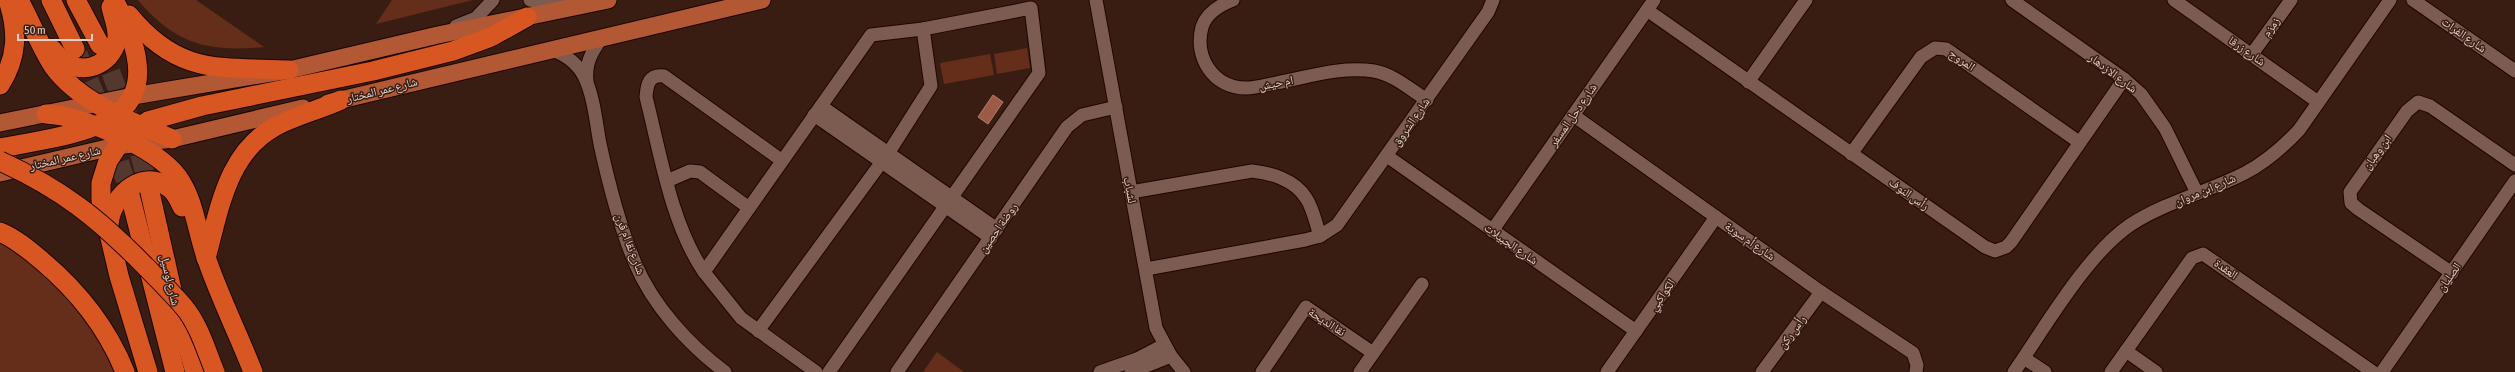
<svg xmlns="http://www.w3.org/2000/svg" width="2515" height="372" viewBox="0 0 2515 372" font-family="'Asap Condensed','Noto Naskh Arabic',sans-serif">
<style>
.green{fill:#642e1a}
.water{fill:#9b5b45;stroke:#b17e6d}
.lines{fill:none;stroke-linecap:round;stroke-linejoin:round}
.highway-tunnel{stroke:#52382e;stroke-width:19;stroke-dasharray:19 10;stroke-linecap:butt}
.minor-casing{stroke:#1f0601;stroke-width:15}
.major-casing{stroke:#1f0601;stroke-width:19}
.highway-casing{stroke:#1f0601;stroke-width:21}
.minor{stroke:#7c5b50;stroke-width:13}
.major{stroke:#b35834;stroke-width:17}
.highway{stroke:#d75622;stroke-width:19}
.highway-bridge-casing{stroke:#1f0601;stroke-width:21;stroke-linecap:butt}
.highway-bridge{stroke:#d75622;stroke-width:19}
.labels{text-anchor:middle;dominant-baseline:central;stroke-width:3;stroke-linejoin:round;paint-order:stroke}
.street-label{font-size:12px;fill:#e3d0c9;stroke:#391d13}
</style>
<rect width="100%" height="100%" fill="#391d13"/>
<g class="green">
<path d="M138,0H196L264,47C208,52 176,45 138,0Z"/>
<path d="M392,0H473L376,24Z"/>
<path d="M1027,48L1030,68L997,74L994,54Z"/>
<path d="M990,54L994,75L944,84L940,63Z"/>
<path d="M0,243L42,270L86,316L116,372H0Z"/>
<path d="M937,352L964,372H923Z"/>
</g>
<path class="water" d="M993,95L1003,102L988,124L978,117Z"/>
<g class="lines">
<g class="highway-tunnel">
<path d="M100,45L132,126L149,188"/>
<path d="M78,54L108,126L130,195"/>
</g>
<defs>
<g id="minor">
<path d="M530,0L541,2L562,0"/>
<path d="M1096,0L1156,328L1171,356L1184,372"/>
<path d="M1233,0C1220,5 1206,14 1202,27C1194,57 1213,88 1246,88C1255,88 1266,85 1276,83C1308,77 1341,66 1374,71C1393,74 1411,90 1427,100"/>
<path d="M2012,0L2124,79L2141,94L2165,128L2197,193"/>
<path d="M2174,0L2318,102"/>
<path d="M2413,0L2515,71"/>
<path d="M1647,10L1985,247L1995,251L2006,247L2011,242L2124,79"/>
<path d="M456,26L476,18L493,0"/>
<path d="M552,50C566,55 577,63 584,76C594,96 596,123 600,144C609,185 619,225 635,263C653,306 689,345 725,372"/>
<path d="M2252,54L2291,0"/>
<path d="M587,82C585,64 591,53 601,39"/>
<path d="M1748,82L1806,0"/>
<path d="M821,106L997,229"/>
<path d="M814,115L991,238"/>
<path d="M1573,115L1821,292L1913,353L1917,365L1916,372"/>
<path d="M1851,154L1921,57L1935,48L1946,49L1952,53L2079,142"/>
<path d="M1387,156L1636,331"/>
<path d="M667,181L690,171L700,172L749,208"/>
<path d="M1131,192L1252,171C1271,173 1295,180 1306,198C1313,208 1316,224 1320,236"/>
<path d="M1492,231L1654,0"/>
<path d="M1146,269L1305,240L1320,236L1337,225L1488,12L1493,0"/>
<path d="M704,272C671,224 660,152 646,97C647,84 649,74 664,76L781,160"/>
<path d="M2452,273L2358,209L2351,203L2350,192L2407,111L2418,102L2430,106L2515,165"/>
<path d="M758,331L889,152L931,86L923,29"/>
<path d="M2126,351L2156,372"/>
<path d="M2024,358L2045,372"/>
<path d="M816,372L741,318L704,272L871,35L923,29L1031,8L1039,73L829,372"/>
<path d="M897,372L1067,127L1082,115L1116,107"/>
<path d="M1100,372L1137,359L1164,345"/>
<path d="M1131,372L1171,356"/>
<path d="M1262,372L1306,307L1373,353"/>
<path d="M1360,372L1422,284"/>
<path d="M1607,372L1716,217"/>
<path d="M1762,372L1821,292"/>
<path d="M2014,372C2044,329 2087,254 2130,225C2165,202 2208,192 2245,173C2266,162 2283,147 2299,130L2390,0"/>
<path d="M2111,372L2192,258L2203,254L2373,372"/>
<path d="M2382,372L2515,181"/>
</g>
<g id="major">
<path d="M328,103L762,0"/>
<path d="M0,123L133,96L289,70L438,35L608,0"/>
<path d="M0,173L116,146L172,139L303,108"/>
</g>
<g id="highway">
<path d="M19,0C30,20 41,48 53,66C81,104 131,121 172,139"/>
<path d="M51,0L75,49"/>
<path d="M76,0L100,45"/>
<path d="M129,15C178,75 218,67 289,70"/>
<path d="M52,49C57,55 61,61 68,64C89,75 114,61 117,38C118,28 113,17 111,7"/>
<path d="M0,85C18,57 18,31 8,0"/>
<path d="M46,114C83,116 155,147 178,177C194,199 197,231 206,257C219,296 238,333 253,372"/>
<path d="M0,148C97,131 180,121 114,0"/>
<path d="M149,188L174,299L195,372"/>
<path d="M130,195L175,372"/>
<path d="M109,227C109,199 140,167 168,187C175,191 179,200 182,207"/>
<path d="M0,232C15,238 29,250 41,260C78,291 107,327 125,372"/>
<path d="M206,258C220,208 227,151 278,125C298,115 321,109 341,100"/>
<path d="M148,372L119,276L101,200V183L108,161L123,138L148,121L202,106L373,71L453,51L491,37L527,17"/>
</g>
</defs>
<use href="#minor" class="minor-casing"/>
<use href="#major" class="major-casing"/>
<use href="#highway" class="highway-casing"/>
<use href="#minor" class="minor"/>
<use href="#major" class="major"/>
<use href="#highway" class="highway"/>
<defs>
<path id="highway-bridge" d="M0,161C63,190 98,218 146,267C159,280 172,293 184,307C199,325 206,350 215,372"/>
</defs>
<use href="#highway-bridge" class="highway-bridge-casing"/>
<use href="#highway-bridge" class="highway-bridge"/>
</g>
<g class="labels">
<g class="street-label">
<text transform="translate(2271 27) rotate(-55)">زمزم</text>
<text transform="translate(2464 35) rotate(35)">شارع الفرات</text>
<text transform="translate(2247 51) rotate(35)">شارع زرقا</text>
<text transform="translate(1962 60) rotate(34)">المروج</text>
<text transform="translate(2113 73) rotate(37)">شارع الازدهار</text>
<text transform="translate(1276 83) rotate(-11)">ام حيش</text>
<text transform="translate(382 90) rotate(-14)">شارع عمر المختار</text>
<text transform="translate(1573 115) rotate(-55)">شارع دحل المسفر</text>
<text transform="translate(1411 122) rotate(-55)">شارع الشروق</text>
<text transform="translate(2377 152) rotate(-54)">ابن وهبان</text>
<text transform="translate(65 158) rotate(-13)">شارع عمر المختار</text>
<text transform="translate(1130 190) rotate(79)">لشباب</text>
<text transform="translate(2205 190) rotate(-23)">شارع ابن مروان</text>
<text transform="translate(1909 194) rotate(35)">رأس النوف</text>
<text transform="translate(998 228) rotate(-55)">روضة احصين</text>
<text transform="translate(1750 241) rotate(35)">شارع أم سوية</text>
<text transform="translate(630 244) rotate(69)">شارع نقا ام قرن</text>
<text transform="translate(1511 244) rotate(35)">شارع الجبيلات</text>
<text transform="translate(2226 269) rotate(35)">العقدة</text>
<text transform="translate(2449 277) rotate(-55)">الصليان</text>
<text transform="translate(170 280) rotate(77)">شارع لوسيل</text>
<text transform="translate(1662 295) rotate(-55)">الكواكبي</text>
<text transform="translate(1327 322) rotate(33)">نقا الديحة</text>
<text transform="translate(1792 332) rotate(-54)">رأس ركن</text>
</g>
</g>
<path d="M18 34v6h74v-6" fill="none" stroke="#e3d0c9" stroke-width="2"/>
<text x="24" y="34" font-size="12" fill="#e3d0c9" stroke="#391d13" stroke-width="3" paint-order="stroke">50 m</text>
</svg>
